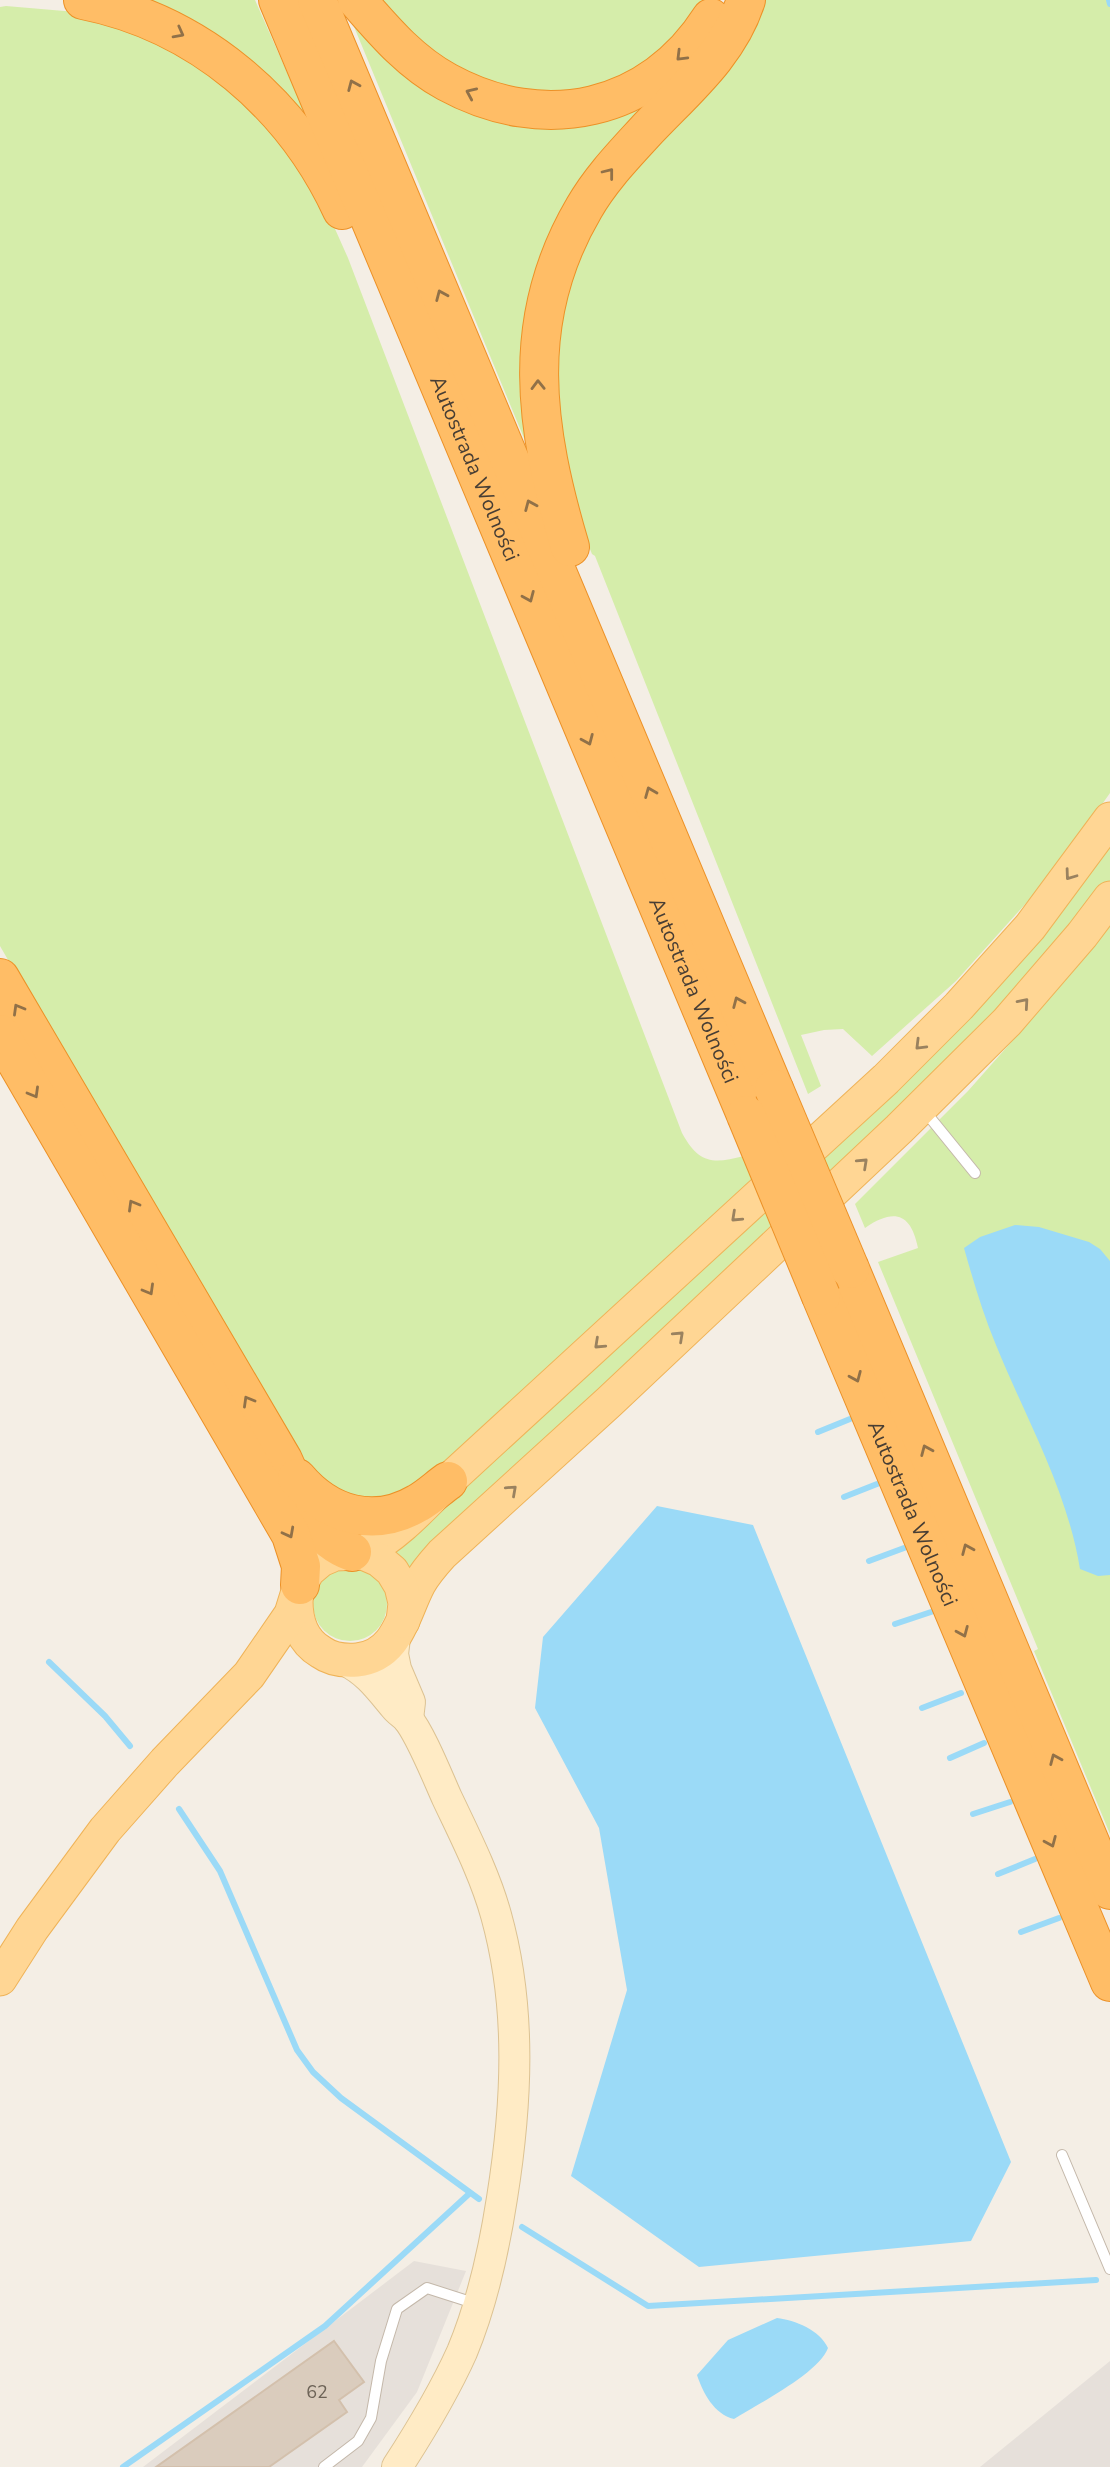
<svg xmlns="http://www.w3.org/2000/svg" width="1110" height="2467" viewBox="0 0 1110 2467" font-family="'Nunito Sans',sans-serif">
<style>
.industrial{fill:#e6e0da}
.green{fill:#d5edaa}
.water{fill:#9bdaf7}
.lines{fill:none;stroke-linecap:round;stroke-linejoin:round}
.stream{stroke:#9bdaf7;stroke-width:6}
.building{fill:#daccbd;stroke:#d3c0ac;stroke-width:2}
.lane-casing{stroke:#c4b8aa;stroke-width:12}
.secondary-casing{stroke:#dcc292;stroke-width:32}
.primary-casing{stroke:#efb358;stroke-width:35}
.highway-casing{stroke:#ec9127;stroke-width:40}
.lane{stroke:#fff;stroke-width:10}
.secondary{stroke:#ffebc5;stroke-width:30}
.primary{stroke:#ffd694;stroke-width:33}
.highway{stroke:#ffbd66;stroke-width:38}
.highway-bridge-casing{stroke:#ec9127;stroke-width:40;stroke-linecap:butt}
.highway-bridge{stroke:#ffbd66;stroke-width:38}
.oneway{stroke:#917148}
.oneway2{stroke:#9a825f}
.labels{text-anchor:middle;dominant-baseline:central;stroke-width:6;stroke-linejoin:round;paint-order:stroke}
.number-label{font-size:18px;fill:#6c6256}
.street-label{font-size:21px;fill:#483e34;stroke:#fff}
</style>
<rect width="100%" height="100%" fill="#f4eee5"/>
<g class="industrial">
<path d="M414,2261L466,2271L417,2392L362,2467H143Z"/>
<path d="M1110,2361V2467H980Z"/>
</g>
<g class="green">
<path d="M118,0H255L309,122Z"/>
<path d="M343,0L462,100L659,90L583,196L538,472Z"/>
<path d="M373,0H708L663,60L562,100L454,73Z"/>
<path d="M757,0H1110V793L1055,871L956,981L872,1056L843,1029L824,1030L801,1035L821,1086L808,1094L595,556L592,554L577,518L549,399L575,249Z"/>
<path d="M6,6L76,12L124,22L228,80L311,175L348,258L682,1133C699,1164 713,1164 744,1156L755,1179L443,1466L407,1493L366,1504L312,1474L133,1176L0,946V7Z"/>
<path d="M1110,837V887L1048,964L411,1572L388,1547Z"/>
<path d="M1110,922V1834L1034,1651L1038,1649L878,1262L918,1248C911,1213 894,1208 865,1228L855,1204L968,1091L1029,1022Z"/>
<circle cx="350" cy="1604" r="37"/>
</g>
<g class="water">
<path d="M1015,1225L1039,1227L1089,1242L1100,1249L1110,1261V1575L1098,1576L1080,1569C1067,1489 1026,1419 996,1345C983,1314 973,1280 964,1248L980,1237Z"/>
<path d="M657,1506L753,1525L1011,2162L971,2241L699,2267L571,2176L627,1990L599,1828L535,1708L543,1637Z"/>
<path d="M777,2318C795,2320 820,2330 828,2348C819,2373 758,2404 734,2419C714,2414 703,2393 697,2375L728,2340Z"/>
</g>
<g class="lines">
<g class="stream">
<path d="M1109,0L1110,4"/>
<path d="M818,1432L850,1419"/>
<path d="M844,1497L877,1484"/>
<path d="M869,1561L904,1548"/>
<path d="M895,1624L931,1612"/>
<path d="M49,1662L105,1716L130,1746"/>
<path d="M922,1708L961,1693"/>
<path d="M950,1758L984,1743"/>
<path d="M179,1809L220,1871L297,2050L313,2072L341,2098L479,2199"/>
<path d="M973,1814L1010,1802"/>
<path d="M998,1874L1035,1859"/>
<path d="M1021,1932L1059,1918"/>
<path d="M522,2227L648,2306L1096,2280"/>
<path d="M123,2467L325,2326L470,2193"/>
</g>
</g>
<path class="building" d="M334,2341L364,2382L339,2400L347,2412L269,2467H156Z"/>
<g class="lines">
<defs>
<g id="lane">
<path d="M923,1109L975,1173"/>
<path d="M1062,2155L1110,2269"/>
<path d="M324,2467L358,2441L371,2418L381,2361L397,2309L427,2288L477,2304"/>
</g>
<g id="secondary">
<path d="M395,1638L393,1654L396,1669L410,1702L408,1719"/>
<path d="M346,1661C368,1672 379,1688 395,1707C398,1711 403,1714 407,1718C420,1733 438,1778 447,1798C465,1836 485,1875 496,1915C522,2008 517,2104 502,2198C494,2250 482,2304 462,2352C444,2392 421,2430 397,2467"/>
</g>
<g id="primary">
<path d="M363,1553C397,1535 421,1508 448,1481L886,1079L959,1006L1030,927L1110,819"/>
<path d="M296,1601C296,1621 302,1641 321,1652C332,1660 344,1661 357,1660C398,1656 403,1614 419,1584C425,1573 433,1564 442,1554L609,1402L899,1129L1007,1022L1082,935L1110,898"/>
<path d="M0,1979L32,1929L105,1830L165,1762L249,1675L291,1614L300,1585L308,1571L321,1560L335,1554L363,1553L379,1560L392,1571L401,1586L405,1603L403,1621"/>
</g>
<g id="highway">
<path d="M83,0C199,23 293,104 342,210"/>
<path id="s1" d="M278,0L746,1115"/>
<path d="M317,0L774,1089"/>
<path d="M357,0C384,31 410,62 447,82C544,135 651,112 711,18"/>
<path d="M570,547C535,429 518,320 584,208C600,180 622,157 644,133C682,92 728,56 746,0"/>
<path d="M0,978L283,1460C300,1497 311,1537 352,1552"/>
<path d="M0,1034L291,1535L301,1566L300,1585"/>
<path d="M850,1269L1110,1890"/>
<path id="s2" d="M821,1296L1110,1982"/>
<path d="M297,1478C328,1515 374,1529 418,1503C429,1497 438,1488 448,1481"/>
</g>
</defs>
<use href="#lane" class="lane-casing"/>
<use href="#secondary" class="secondary-casing"/>
<use href="#primary" class="primary-casing"/>
<use href="#highway" class="highway-casing"/>
<use href="#lane" class="lane"/>
<use href="#secondary" class="secondary"/>
<use href="#primary" class="primary"/>
<use href="#highway" class="highway"/>
<defs>
<g id="highway-bridge">
<path d="M774,1089L850,1269"/>
<path d="M746,1115L821,1296"/>
</g>
</defs>
<use href="#highway-bridge" class="highway-bridge-casing"/>
<use href="#highway-bridge" class="highway-bridge"/>
</g>
<defs><path id="oneway-chevron" d="M-2-3.5L2.5 0L-2 3.5" fill="none" stroke-width="1.6" stroke-linecap="round" stroke-linejoin="round" transform="scale(1.75)"/></defs>
<g class="oneway">
<use href="#oneway-chevron" transform="translate(179 33) rotate(28)"/>
<use href="#oneway-chevron" transform="translate(681 56) rotate(135)"/>
<use href="#oneway-chevron" transform="translate(353 85) rotate(-113)"/>
<use href="#oneway-chevron" transform="translate(471 93) rotate(-156)"/>
<use href="#oneway-chevron" transform="translate(609 173) rotate(-52)"/>
<use href="#oneway-chevron" transform="translate(441 295) rotate(-113)"/>
<use href="#oneway-chevron" transform="translate(538 385) rotate(-91)"/>
<use href="#oneway-chevron" transform="translate(530 505) rotate(-113)"/>
<use href="#oneway-chevron" transform="translate(529 597) rotate(67)"/>
<use href="#oneway-chevron" transform="translate(588 740) rotate(67)"/>
<use href="#oneway-chevron" transform="translate(650 792) rotate(-112)"/>
<use href="#oneway-chevron" transform="translate(738 1002) rotate(-113)"/>
<use href="#oneway-chevron" transform="translate(18 1009) rotate(-120)"/>
<use href="#oneway-chevron" transform="translate(34 1093) rotate(60)"/>
<use href="#oneway-chevron" transform="translate(133 1205) rotate(-120)"/>
<use href="#oneway-chevron" transform="translate(149 1290) rotate(60)"/>
<use href="#oneway-chevron" transform="translate(856 1377) rotate(67)"/>
<use href="#oneway-chevron" transform="translate(248 1401) rotate(-120)"/>
<use href="#oneway-chevron" transform="translate(926 1450) rotate(-113)"/>
<use href="#oneway-chevron" transform="translate(289 1533) rotate(62)"/>
<use href="#oneway-chevron" transform="translate(967 1549) rotate(-113)"/>
<use href="#oneway-chevron" transform="translate(963 1632) rotate(67)"/>
<use href="#oneway-chevron" transform="translate(1055 1759) rotate(-113)"/>
<use href="#oneway-chevron" transform="translate(1051 1842) rotate(67)"/>
</g>
<g class="oneway2">
<use href="#oneway-chevron" transform="translate(1070 875) rotate(126)"/>
<use href="#oneway-chevron" transform="translate(1024 1003) rotate(-49)"/>
<use href="#oneway-chevron" transform="translate(920 1045) rotate(135)"/>
<use href="#oneway-chevron" transform="translate(863 1163) rotate(-43)"/>
<use href="#oneway-chevron" transform="translate(736 1217) rotate(137)"/>
<use href="#oneway-chevron" transform="translate(679 1336) rotate(-43)"/>
<use href="#oneway-chevron" transform="translate(599 1344) rotate(137)"/>
<use href="#oneway-chevron" transform="translate(512 1490) rotate(-42)"/>
</g>
<g class="labels">
<g class="number-label">
<text x="317" y="2392">62</text>
</g>
<g class="street-label">
<text stroke="none"><textPath href="#s1" startOffset="508">Autostrada Wolności</textPath></text>
<text stroke="none"><textPath href="#s1" startOffset="1074">Autostrada Wolności</textPath></text>
<text stroke="none"><textPath href="#s2" startOffset="236">Autostrada Wolności</textPath></text>
</g>
</g>
</svg>
